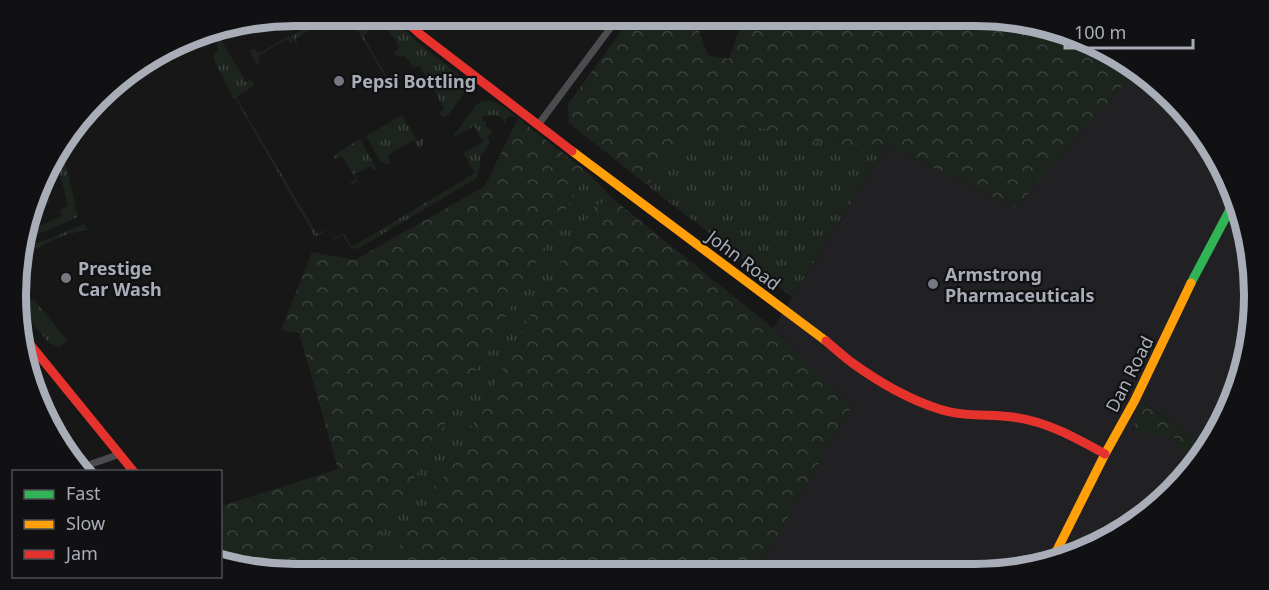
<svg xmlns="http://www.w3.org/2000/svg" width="1269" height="590" viewBox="0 0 1269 590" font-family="'Noto Sans',sans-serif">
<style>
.built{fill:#212123}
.grass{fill:url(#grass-tufts)}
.forest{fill:url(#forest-crowns)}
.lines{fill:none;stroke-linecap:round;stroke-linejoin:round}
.street{stroke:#4b4c50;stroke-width:7}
.fast{stroke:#30b455;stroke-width:9}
.slow{stroke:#ff9f0a;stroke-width:9}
.jam{stroke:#e5322d;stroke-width:9}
.poi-dot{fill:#757880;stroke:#111113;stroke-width:2}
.labels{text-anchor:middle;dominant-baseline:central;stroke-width:4.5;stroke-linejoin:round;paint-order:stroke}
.poi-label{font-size:18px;font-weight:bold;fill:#a8adb8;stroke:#111113;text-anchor:start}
.street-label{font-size:18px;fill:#a8adb8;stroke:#111113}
.rim{fill:none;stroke:#a8adb8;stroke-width:8}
</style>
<defs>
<pattern id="grass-tufts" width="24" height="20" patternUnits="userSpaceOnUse" patternTransform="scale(1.5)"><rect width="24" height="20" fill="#1d241e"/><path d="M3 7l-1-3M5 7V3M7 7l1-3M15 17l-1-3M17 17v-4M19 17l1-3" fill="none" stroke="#3b413d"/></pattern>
<pattern id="forest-crowns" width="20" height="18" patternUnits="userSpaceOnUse" patternTransform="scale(1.5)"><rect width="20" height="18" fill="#1d241e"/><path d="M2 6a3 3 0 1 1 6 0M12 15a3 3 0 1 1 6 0" fill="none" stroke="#3b413d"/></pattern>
</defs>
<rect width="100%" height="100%" fill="#171717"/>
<g class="built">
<path d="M1134,72L1172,97L1233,188L1254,295L1233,402L1207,446L1143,402L1132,431L1176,438L1185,471L1194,468L1145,517L1081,554L1011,573H756L852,406L773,328L887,146L1016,208Z"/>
<path d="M680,562L711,574H675Z"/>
</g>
<g class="grass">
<path d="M327,15H335L295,39L301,52L291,36Z"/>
<path d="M349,15H351L360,30L368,27L369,31L363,36L389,80L397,76L399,77L389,84Z"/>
<path d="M379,15H390L416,41L463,78L465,86L464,93L448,115L444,117L440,114V112L444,108L420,66L413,68L405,56L399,57L395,55L394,52L400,48Z"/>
<path d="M214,28L246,82L251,80L255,85L236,97L317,234L328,229L334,238L344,233L352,247L475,173L463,153L483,142L474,126L454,137L453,136L477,104C494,95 505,109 518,118L512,116L508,117L506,119V124C504,122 503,120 501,118C496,113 487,115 482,117L483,121L487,122L485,126L490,128L492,133L488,136C491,147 486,148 480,157V164L477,178L359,248L351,249L343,235L334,240L328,230L315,237L235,98H233L214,60V56L218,48L217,42L211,29Z"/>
<path d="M289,36L294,44L291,43L287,39L258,56L261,62L258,64H256L250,50L255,49L258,54Z"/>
<path d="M402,115L417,141L423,138V145L419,149L414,140L388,155L390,161L388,164H385L380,161L366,136Z"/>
<path d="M754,126L824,143L887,146L792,297L647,185L684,140Z"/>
<path d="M360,139L376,168L374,171L371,166L355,174L358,181L351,185L350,183L356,179L342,156L336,159L333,156Z"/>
<path d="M65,160L78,217L46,231L21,239L23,234L62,216L60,210L68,206L58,167L52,168L51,166Z"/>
<path d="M587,172L613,199L595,206L529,318L454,461L380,575H354L410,486Z"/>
<path d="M44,177L50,201L46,205L42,199L35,203Z"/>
<path d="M84,224L88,230C64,233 41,245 20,258V248L49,239Z"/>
<path d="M20,291L24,296L34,300L68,341L59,347L49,343L20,308Z"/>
</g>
<g class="forest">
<path d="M633,15H693L708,55L729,59L744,15H974L1081,36L1134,72L1016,208L887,146L824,143L754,126L684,140L647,185L569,123L568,104Z"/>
<path d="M518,118L587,172L410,486L354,575H295L228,562L221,554V506L338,469L299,333L281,330L312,252L355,260L485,186Z"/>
<path d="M613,199L773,328L852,406L756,573L711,574L680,562L675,574L380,575L454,461L529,318L595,206Z"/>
<path d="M1142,402L1207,446L1196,465L1185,472L1176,438L1132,432Z"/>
</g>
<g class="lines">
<g class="street">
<path d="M538,125L620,15"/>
<path d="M80,468L120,454"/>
</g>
<path class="fast" d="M1191,283L1235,200"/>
<g class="slow">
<path d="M572,151L826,341"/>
<path d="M1051,562L1105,454L1135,400L1191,283"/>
</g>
<g class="jam">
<path d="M399,15L420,34L572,151"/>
<path d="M20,332L134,472"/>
<path d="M826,341C834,348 842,355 851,362C877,381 908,399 939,409C963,417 988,414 1012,417C1046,421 1076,438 1105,454"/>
</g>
</g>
<g class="poi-dot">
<circle cx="339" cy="81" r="6"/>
<circle cx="66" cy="278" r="6"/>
<circle cx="933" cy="284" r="6"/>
</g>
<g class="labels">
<g class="poi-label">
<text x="351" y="81">Pepsi Bottling</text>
<text x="78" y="268">Prestige<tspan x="78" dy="21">Car Wash</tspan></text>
<text x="945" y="274">Armstrong<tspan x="945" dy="21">Pharmaceuticals</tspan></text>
</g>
<g class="street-label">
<text transform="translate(744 260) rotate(37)">John Road</text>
<text transform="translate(1129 374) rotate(-63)">Dan Road</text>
</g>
</g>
<path d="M0 0H1269V590H0ZM295 26H975A269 269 0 0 1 1244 295V295A269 269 0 0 1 975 564H295A269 269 0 0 1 26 295V295A269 269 0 0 1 295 26Z" fill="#111113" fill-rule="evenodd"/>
<path class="rim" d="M295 26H975A269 269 0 0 1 1244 295V295A269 269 0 0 1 975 564H295A269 269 0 0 1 26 295V295A269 269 0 0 1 295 26Z"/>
<rect x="12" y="470" width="210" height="108" fill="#111113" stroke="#4d4f55" stroke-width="1.5"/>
<rect x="24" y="490" width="30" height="9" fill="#30b455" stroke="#4d4f55" stroke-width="1.5"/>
<text x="66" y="500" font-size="18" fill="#a8adb8">Fast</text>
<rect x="24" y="520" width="30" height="9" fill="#ff9f0a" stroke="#4d4f55" stroke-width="1.5"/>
<text x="66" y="530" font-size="18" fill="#a8adb8">Slow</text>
<rect x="24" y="550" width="30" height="9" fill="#e5322d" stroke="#4d4f55" stroke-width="1.5"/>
<text x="66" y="560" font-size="18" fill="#a8adb8">Jam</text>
<path d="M1065 39v9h128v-9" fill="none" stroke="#a8adb8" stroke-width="3"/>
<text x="1074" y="39" font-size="18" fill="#a8adb8" stroke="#111113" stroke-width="4.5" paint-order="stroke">100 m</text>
</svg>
